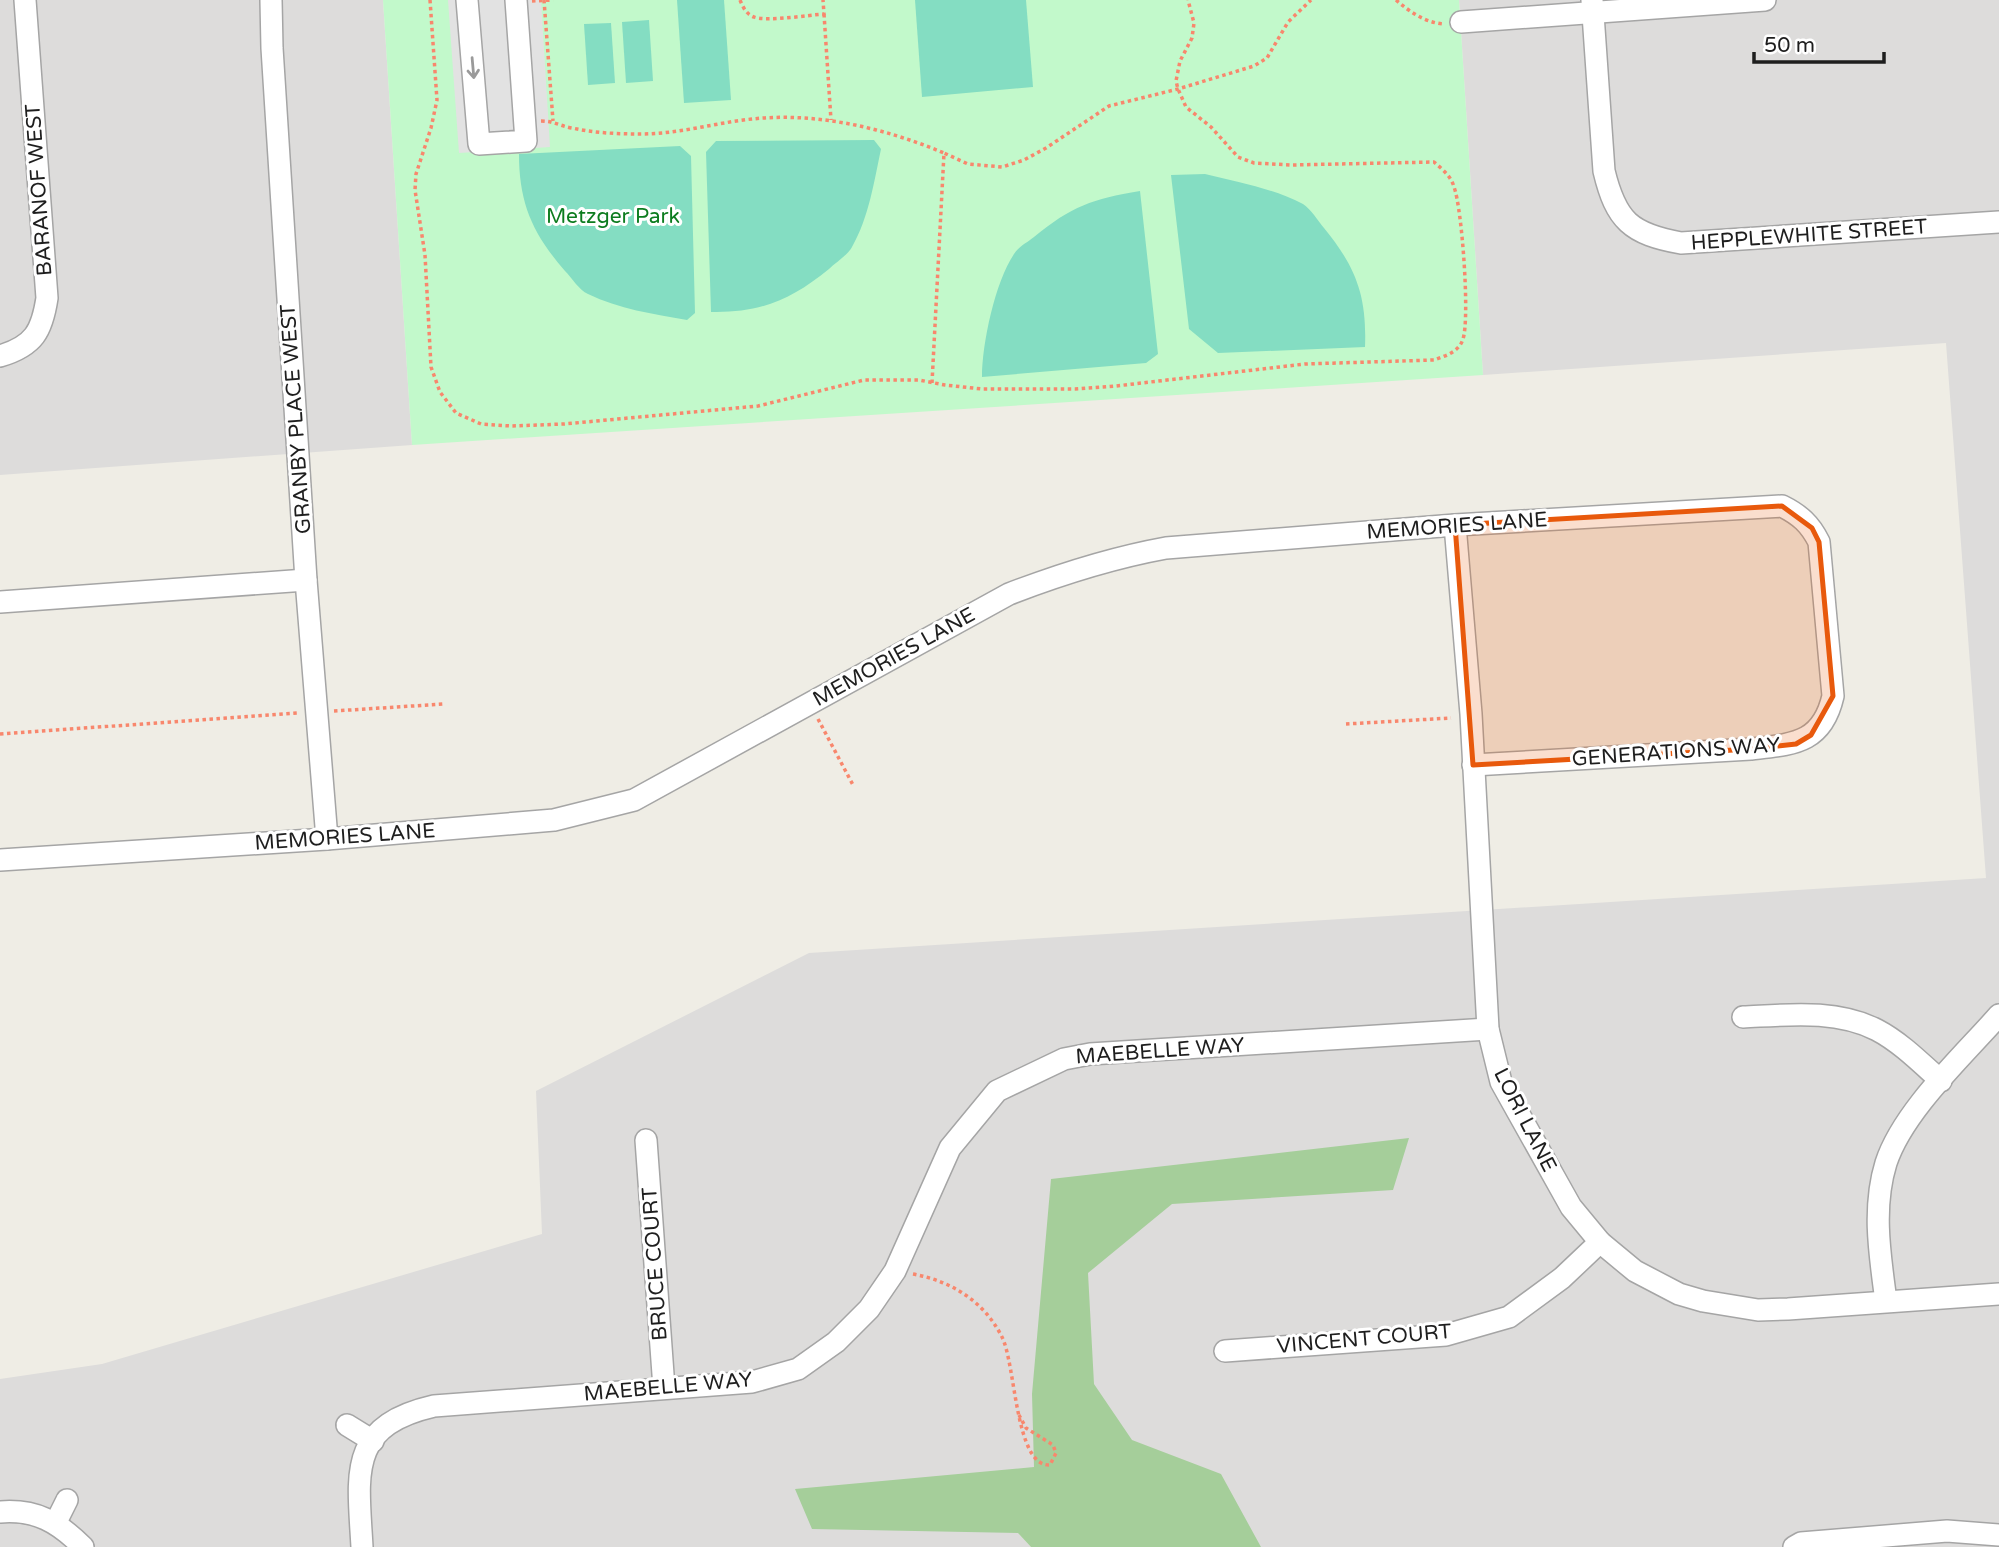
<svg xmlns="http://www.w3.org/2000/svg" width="1999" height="1547" viewBox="0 0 1999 1547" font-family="'Varela Round',sans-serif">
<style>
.residential{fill:#dddcdb}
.forest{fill:#a5ce9a}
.park{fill:#c2f9cb}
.pitch{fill:#84ddc2}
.parking{fill:#e2e2e2}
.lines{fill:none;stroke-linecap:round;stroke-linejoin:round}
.minor-casing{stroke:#a5a5a5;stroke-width:24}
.path{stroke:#f8876d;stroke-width:3.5;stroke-dasharray:3.5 3.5;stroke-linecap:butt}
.minor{stroke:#fff;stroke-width:21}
.oneway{stroke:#9a9a9a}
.marked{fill:#e8590c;fill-opacity:0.2;stroke:#e8590c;stroke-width:5;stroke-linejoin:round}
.labels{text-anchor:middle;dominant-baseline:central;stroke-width:6;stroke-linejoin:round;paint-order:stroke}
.street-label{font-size:21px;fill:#1e1e1e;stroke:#fff}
.park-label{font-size:21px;fill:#0d7c1f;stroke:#fff}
</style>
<rect width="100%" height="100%" fill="#efede5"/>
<g class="residential">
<path d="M0,0H383L412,445L0,475Z"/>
<path d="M1459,0H1999V1547H1109L1019,1534L1031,1547H0V1379L102,1364L542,1234L536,1091L809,953L1986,878L1946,343L1483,375Z"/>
</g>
<path class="forest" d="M1409,1138L1393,1190L1172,1204L1088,1273L1094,1384L1132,1440L1221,1474L1261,1547H1031L1018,1533L812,1529L795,1489L1034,1467L1032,1394L1051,1179Z"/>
<path class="park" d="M383,0H1459L1483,375L412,445Z"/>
<g class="pitch">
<path d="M677,0H724L731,100L684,103Z"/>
<path d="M915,0H1026L1033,87L922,97Z"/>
<path d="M649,20L653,81L626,83L622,22Z"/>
<path d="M611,23L615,83L588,85L584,24Z"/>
<path d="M874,140L881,149C874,182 869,217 852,247C848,255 836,262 829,269C791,300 760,313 711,312L706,152L716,141Z"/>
<path d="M680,146L691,156L695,313L687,320C653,314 619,309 588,294C579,290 572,278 565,271C533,234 519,204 519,154Z"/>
<path d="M1205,174C1238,182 1272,188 1303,204C1311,209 1318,221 1324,228C1356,267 1367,296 1365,347L1218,353L1189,329L1171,175Z"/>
<path d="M1140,191L1158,354L1146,363L982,377C982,344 995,282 1014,254C1018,247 1028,242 1034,237C1072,206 1092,199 1140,191Z"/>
</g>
<path class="parking" d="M448,0H541L550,147L459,153Z"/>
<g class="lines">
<defs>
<g id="minor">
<path d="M271,0L272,48L306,580L327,839"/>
<path d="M467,0L479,144L526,141L516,0"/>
<path d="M1592,0L1604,171C1616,221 1631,234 1681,243L1999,222"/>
<path d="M1461,22L1765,0"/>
<path d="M0,356C34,346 42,331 47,298L25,0"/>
<path d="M1455,525L1471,714L1488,1029L1501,1082L1571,1207L1600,1242L1635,1271L1679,1294L1703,1301L1758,1310L1788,1309L1999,1294"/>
<path d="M0,602L306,580"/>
<path d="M0,860L327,839L554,820L634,800L1009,594C1061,574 1111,558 1166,548L1455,525L1782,506C1800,515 1810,524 1819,542L1833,696C1822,744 1793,744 1751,749L1473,765"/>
<path d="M1743,1017C1787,1015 1836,1009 1877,1030C1900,1042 1921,1063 1941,1081"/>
<path d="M646,1140L664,1388"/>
<path d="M1886,1301C1880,1256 1872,1208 1886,1163C1903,1111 1963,1056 1999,1015"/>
<path d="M1225,1351L1446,1335L1509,1317L1562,1278L1600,1242"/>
<path d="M347,1425L373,1441"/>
<path d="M0,1512C36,1509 58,1522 83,1547"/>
<path d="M56,1522L67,1500"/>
<path d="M362,1547C358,1474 347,1426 434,1406L752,1382L798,1369L836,1342L869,1309L895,1271L950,1148L997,1091L1064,1059L1090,1054L1488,1029"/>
<path d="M1794,1547L1801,1543L1947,1531L1999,1535"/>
</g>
</defs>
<use href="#minor" class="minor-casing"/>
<g class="path">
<path d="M430,0L437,100L431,128L416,174L415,190L425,255L431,367L440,392L456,413L481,424L511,426L564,424L758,406L864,380H919L945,385L982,389H1075L1116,386L1305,364L1434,360C1445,356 1459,352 1463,339C1470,318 1462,208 1454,187C1451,176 1442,169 1434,162L1291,165L1254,163L1238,157L1211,127L1186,107L1178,89L1176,81L1180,61L1192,38L1194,23L1188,0"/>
<path d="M544,0L553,121"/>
<path d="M740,0C743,7 746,14 754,17C766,22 809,15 824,14L823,0"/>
<path d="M1396,0C1410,12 1424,22 1443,24"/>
<path d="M532,1L553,0"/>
<path d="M824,14L831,120"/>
<path d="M541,121C554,121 560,126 572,128C594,133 618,134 641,134C679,134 714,123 752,119C817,112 884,128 944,153"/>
<path d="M932,383L944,153L968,164L1002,167L1024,160L1046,148L1109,106L1178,89L1254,66L1267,58L1288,22L1311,0"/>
<path d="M334,711L444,704"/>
<path d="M818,719L853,785"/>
<path d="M1346,724L1451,718"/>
<path d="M0,734L298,713"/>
<path d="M913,1274C951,1281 984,1301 1002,1337C1016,1365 1015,1467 1050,1465L1056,1453L1053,1445L1026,1428L1019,1415"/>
</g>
<use href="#minor" class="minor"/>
</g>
<defs><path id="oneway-shaft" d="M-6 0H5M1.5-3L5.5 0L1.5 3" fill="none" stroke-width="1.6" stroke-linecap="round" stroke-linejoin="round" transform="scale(1.75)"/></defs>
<use class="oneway" href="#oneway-shaft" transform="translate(473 68) rotate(85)"/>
<path class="marked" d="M1782,506L1812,528L1819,542L1833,696L1811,735L1796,744L1751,749L1473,765L1455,525Z"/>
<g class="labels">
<g class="street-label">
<text transform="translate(39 190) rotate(-94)">BARANOF WEST</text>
<text transform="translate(1809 235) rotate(-4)">HEPPLEWHITE STREET</text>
<text transform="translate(296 419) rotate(-94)">GRANBY PLACE WEST</text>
<text transform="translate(1457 526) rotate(-4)">MEMORIES LANE</text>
<text transform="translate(894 657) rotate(-29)">MEMORIES LANE</text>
<text transform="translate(1676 752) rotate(-4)">GENERATIONS WAY</text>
<text transform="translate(345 837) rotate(-4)">MEMORIES LANE</text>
<text transform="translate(1160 1051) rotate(-4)">MAEBELLE WAY</text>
<text transform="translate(1525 1120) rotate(63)">LORI LANE</text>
<text transform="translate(655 1264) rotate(-94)">BRUCE COURT</text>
<text transform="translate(1364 1339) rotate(-5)">VINCENT COURT</text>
<text transform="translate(668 1387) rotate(-5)">MAEBELLE WAY</text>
</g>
<g class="park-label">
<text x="613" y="216">Metzger Park</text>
</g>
</g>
<path d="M1754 52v10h130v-10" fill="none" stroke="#1e1e1e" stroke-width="3.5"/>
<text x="1764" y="52" font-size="21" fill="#1e1e1e" stroke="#ffffff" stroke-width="5" paint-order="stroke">50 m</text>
</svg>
